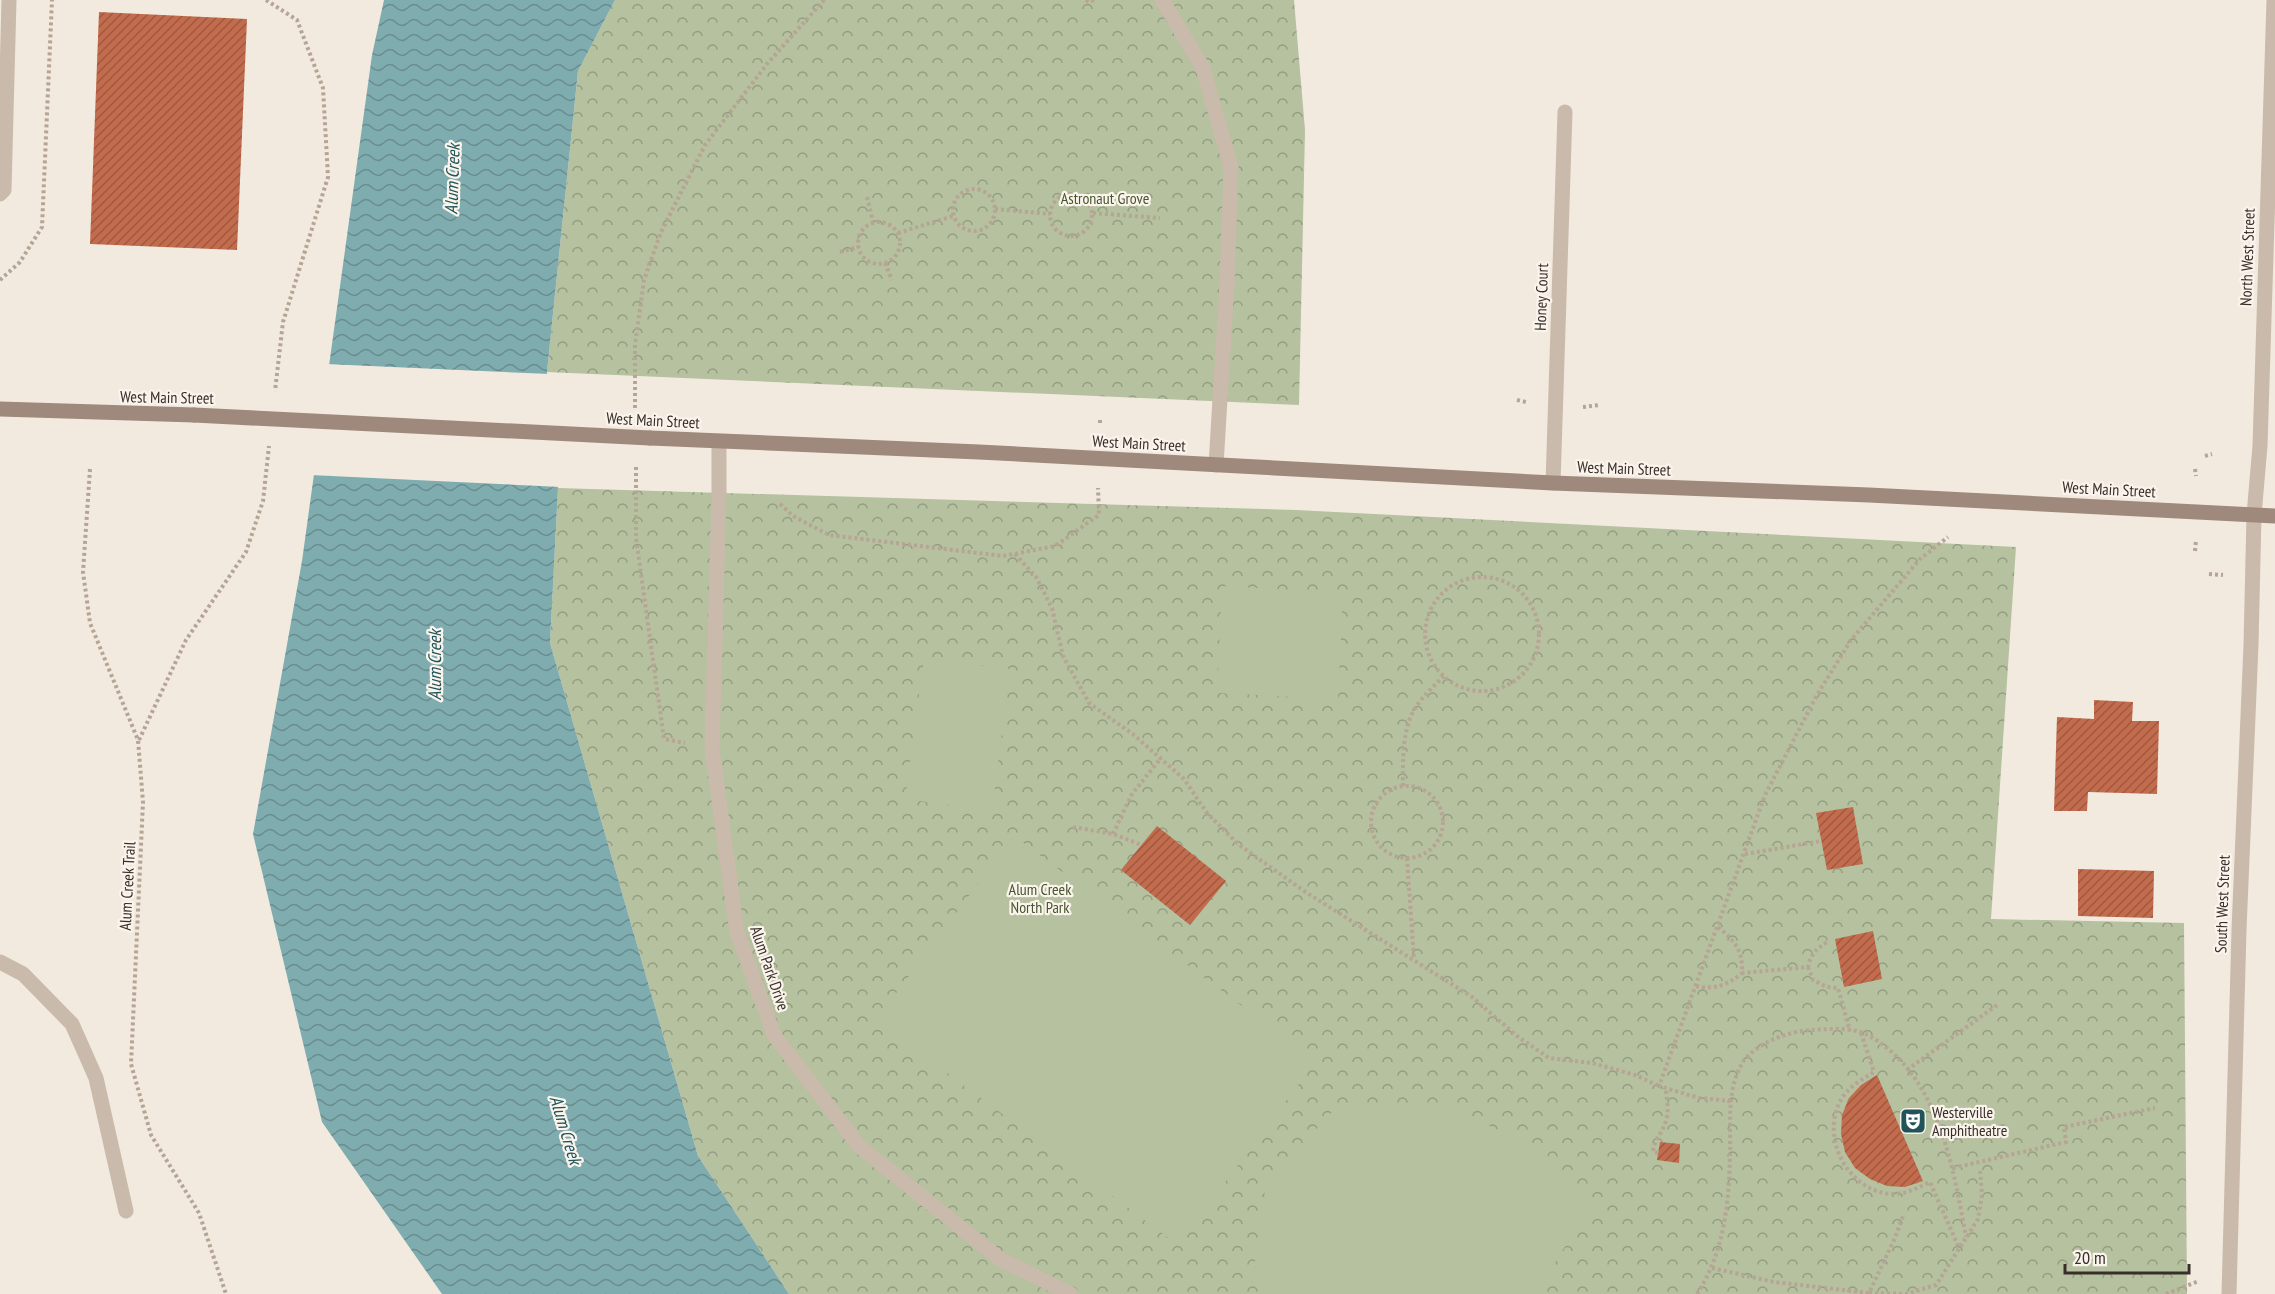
<svg xmlns="http://www.w3.org/2000/svg" width="2275" height="1294" viewBox="0 0 2275 1294" font-family="'PT Sans Narrow',sans-serif">
<style>
.forest{fill:url(#forest-crowns)}
.pitch{fill:#b5c19f}
.water{fill:url(#water-waves)}
.pier{fill:#f2eadf}
.building{fill:url(#building-hatch)}
.lines{fill:none;stroke-linecap:round;stroke-linejoin:round}
.path{stroke:#b6a495;stroke-width:4;stroke-dasharray:3 3;stroke-linecap:butt}
.service{stroke:#cabaab;stroke-width:15}
.minor{stroke:#cabaab;stroke-width:15}
.tertiary{stroke:#cabaab;stroke-width:15}
.secondary{stroke:#9e897c;stroke-width:15}
.secondary-bridge{stroke:#9e897c;stroke-width:15}
.labels{text-anchor:middle;dominant-baseline:central;stroke-width:4.5;stroke-linejoin:round;paint-order:stroke}
.park-label{font-size:16px;fill:#47562f;stroke:#faf4ec}
.street-label{font-size:16px;fill:#382f2a;stroke:#faf4ec}
.poi-label{font-size:16px;fill:#382f2a;stroke:#faf4ec;text-anchor:start}
.water-label{font-size:18px;font-style:italic;fill:#215459;stroke:#faf4ec}
</style>
<defs>
<pattern id="forest-crowns" width="20" height="18" patternUnits="userSpaceOnUse" patternTransform="scale(1.5)"><rect width="20" height="18" fill="#b5c19f"/><path d="M2 6a3 3 0 1 1 6 0M12 15a3 3 0 1 1 6 0" fill="none" stroke="#949d82"/></pattern>
<pattern id="water-waves" width="16" height="10" patternUnits="userSpaceOnUse" patternTransform="scale(1.5)"><rect width="16" height="10" fill="#7facaf"/><path d="M0 5q4-4 8 0t8 0" fill="none" stroke="#698c8f"/></pattern>
<pattern id="building-hatch" width="6" height="6" patternUnits="userSpaceOnUse" patternTransform="scale(1.5)"><rect width="6" height="6" fill="#c26c4d"/><path d="M-1 1l2-2M0 6l6-6M5 7l2-2" fill="none" stroke="#9f5940"/></pattern>
</defs>
<rect width="100%" height="100%" fill="#f2eadf"/>
<g class="forest">
<path d="M615,0H1294L1305,130L1299,405L547,372L578,71Z"/>
<path d="M558,488L1296,510L2016,547L1991,919L2184,923L2187,1294H789L698,1156L550,643Z"/>
</g>
<g class="pitch">
<path d="M1222,586L1343,593L1338,699L1217,693Z"/>
<path d="M924,658L1010,669L992,811L905,799Z"/>
<path d="M1014,836L1316,1061L1178,1245L876,1020Z"/>
<path d="M1435,1102L1542,1149L1590,1207L1535,1294H1277L1252,1283L1266,1184L1332,1112Z"/>
</g>
<path class="water" d="M384,0H615L578,71L547,372L558,488L550,643L698,1156L789,1294H442L322,1122L253,834L302,561L372,55Z"/>
<path class="pier" d="M326,364L550,374L560,487L310,475Z"/>
<g class="building">
<path d="M99,12L247,19L237,250L90,244Z"/>
<path d="M2094,700L2133,702L2132,721H2159L2157,794L2088,792L2087,811H2054L2057,717L2094,719Z"/>
<path d="M1853,807L1863,864L1827,870L1816,813Z"/>
<path d="M1157,826L1226,881L1190,925L1121,870Z"/>
<path d="M2078,869L2154,871L2153,918L2078,916Z"/>
<path d="M1873,931L1882,979L1844,987L1835,939Z"/>
<path d="M1877,1075L1923,1181L1905,1187L1887,1186L1870,1179L1855,1168L1845,1152L1841,1134L1842,1115L1849,1098L1861,1085Z"/>
<path d="M1660,1142L1680,1144L1679,1163L1657,1160Z"/>
</g>
<g class="lines">
<g class="path">
<path d="M266,0L297,20L323,88L328,177L283,322L275,391"/>
<path d="M1086,0L1089,2L1094,0"/>
<circle cx="974" cy="210" r="21"/>
<circle cx="1071" cy="215" r="21"/>
<path d="M867,197L873,222"/>
<path d="M995,209L1050,214"/>
<path d="M1093,213L1160,218"/>
<circle cx="879" cy="243" r="21"/>
<path d="M898,233L953,216"/>
<path d="M840,252L858,247"/>
<path d="M885,263L892,280"/>
<path d="M0,280L20,262L42,227L52,0"/>
<path d="M1517,400L1526,402"/>
<path d="M1583,407L1600,405"/>
<path d="M635,408V345L644,280L661,232L705,145L767,64L824,0"/>
<path d="M1100,423V418"/>
<path d="M2205,456L2212,454"/>
<path d="M636,467V538L664,739L685,743"/>
<path d="M90,469L83,572L90,623L138,740L143,802L131,1064L151,1135L199,1213L226,1294"/>
<path d="M2195,469L2196,476"/>
<path d="M780,504L793,516L829,535L1003,556L1055,546L1099,515L1098,488"/>
<path d="M2195,551L2196,540"/>
<path d="M1015,554L1036,577L1052,608L1063,656L1089,703L1134,735L1184,779L1207,813L1238,844L1304,891L1472,997L1517,1036L1549,1058L1592,1063L1635,1075L1659,1086"/>
<path d="M2209,574L2223,575"/>
<circle cx="1482" cy="634" r="57"/>
<path d="M139,740L186,640L246,552L263,501L269,446"/>
<path d="M1403,786C1403,764 1402,737 1411,716C1418,700 1432,688 1444,676"/>
<circle cx="1407" cy="822" r="36"/>
<path d="M1073,827L1113,834L1142,845"/>
<path d="M1113,834L1132,794L1161,758"/>
<path d="M1745,854L1821,841"/>
<path d="M1407,858L1414,959"/>
<path d="M1718,927C1735,941 1743,950 1742,973L1808,967C1811,953 1817,948 1829,941"/>
<path d="M1808,967L1813,980L1827,987L1838,988L1850,1031"/>
<path d="M1696,986C1715,990 1727,985 1742,973"/>
<path d="M1861,1033L1874,1072C1863,1079 1850,1086 1842,1098C1819,1136 1847,1190 1890,1194C1905,1195 1917,1188 1930,1182L1959,1248"/>
<path d="M1907,1070L1997,1005"/>
<path d="M1731,1101L1699,1098L1659,1086L1765,795L1817,695L1851,640L1920,559L1948,537"/>
<path d="M1658,1153L1653,1152C1654,1138 1664,1132 1667,1117C1669,1109 1666,1097 1666,1088"/>
<path d="M1953,1168L2066,1142L2064,1127L2155,1108"/>
<path d="M1712,1268L1774,1282L1869,1293L1895,1238L1903,1216"/>
<path d="M1869,1293L1906,1294L1936,1285L1978,1219L1982,1195L1980,1169"/>
<path d="M1697,1294C1724,1253 1729,1203 1730,1155C1731,1124 1726,1089 1743,1062C1756,1043 1789,1031 1811,1030C1831,1029 1855,1026 1873,1038C1939,1079 1953,1166 1966,1237"/>
<path d="M2166,1294L2199,1281"/>
</g>
<g class="service">
<path d="M1162,0L1203,68L1231,167L1227,283L1216,465"/>
<path d="M0,194L4,190L9,0"/>
<path d="M0,962L23,974L72,1024L96,1078L126,1211"/>
</g>
<g class="minor">
<path d="M719,442V492L712,749L737,932L774,1035L859,1146L1000,1259L1071,1294"/>
<path d="M1553,483L1565,112"/>
<path d="M2229,1294L2239,930L2251,645L2254,515"/>
</g>
<path class="tertiary" d="M2254,515L2260,446L2274,0"/>
<g class="secondary">
<path d="M0,409L194,415"/>
<path d="M650,438L979,452L1553,483L1869,495L2275,516"/>
</g>
<path class="secondary-bridge" d="M194,415L650,438"/>
</g>
<defs>
<symbol id="theatre-square" viewBox="-11 -11 22 22"><rect x="-9" y="-9" width="18" height="18" rx="4" fill="#215459" stroke="#faf4ec"/><path d="M-5-5.5Q0-4 5-5.5V0Q5 5 0 6Q-5 5-5 0ZM-3.3-2.5H-1v1.5H-3.3ZM1-2.5H3.3v1.5H1ZM-2.8 1Q0 5.5 2.8 1Z" fill="#fff"/></symbol>
</defs>
<g fill-rule="evenodd">
<use href="#theatre-square" x="1898" y="1106" width="30" height="30"/>
</g>
<g class="labels">
<g class="park-label">
<text x="1105" y="198">Astronaut Grove</text>
<text x="1040" y="889">Alum Creek<tspan x="1040" dy="18">North Park</tspan></text>
</g>
<g class="street-label">
<text transform="translate(2247 257) rotate(-88)">North West Street</text>
<text transform="translate(1541 297) rotate(-88)">Honey Court</text>
<text transform="translate(167 397) rotate(1)">West Main Street</text>
<text transform="translate(653 420) rotate(3)">West Main Street</text>
<text transform="translate(1139 443) rotate(3)">West Main Street</text>
<text transform="translate(1624 468) rotate(2)">West Main Street</text>
<text transform="translate(2109 489) rotate(3)">West Main Street</text>
<text transform="translate(127 886) rotate(-87)">Alum Creek Trail</text>
<text transform="translate(2222 904) rotate(-88)">South West Street</text>
<text transform="translate(770 968) rotate(71)">Alum Park Drive</text>
</g>
<g class="poi-label">
<text x="1932" y="1112">Westerville<tspan x="1932" dy="18">Amphitheatre</tspan></text>
</g>
<g class="water-label">
<text transform="translate(452 179) rotate(-88)">Alum Creek</text>
<text transform="translate(434 665) rotate(-90)">Alum Creek</text>
<text transform="translate(566 1130) rotate(73)">Alum Creek</text>
</g>
</g>
<path d="M2065 1264v9h124v-9" fill="none" stroke="#382f2a" stroke-width="3"/>
<text x="2074" y="1264" font-size="18" fill="#382f2a" stroke="#faf4ec" stroke-width="4.5" paint-order="stroke">20 m</text>
</svg>
